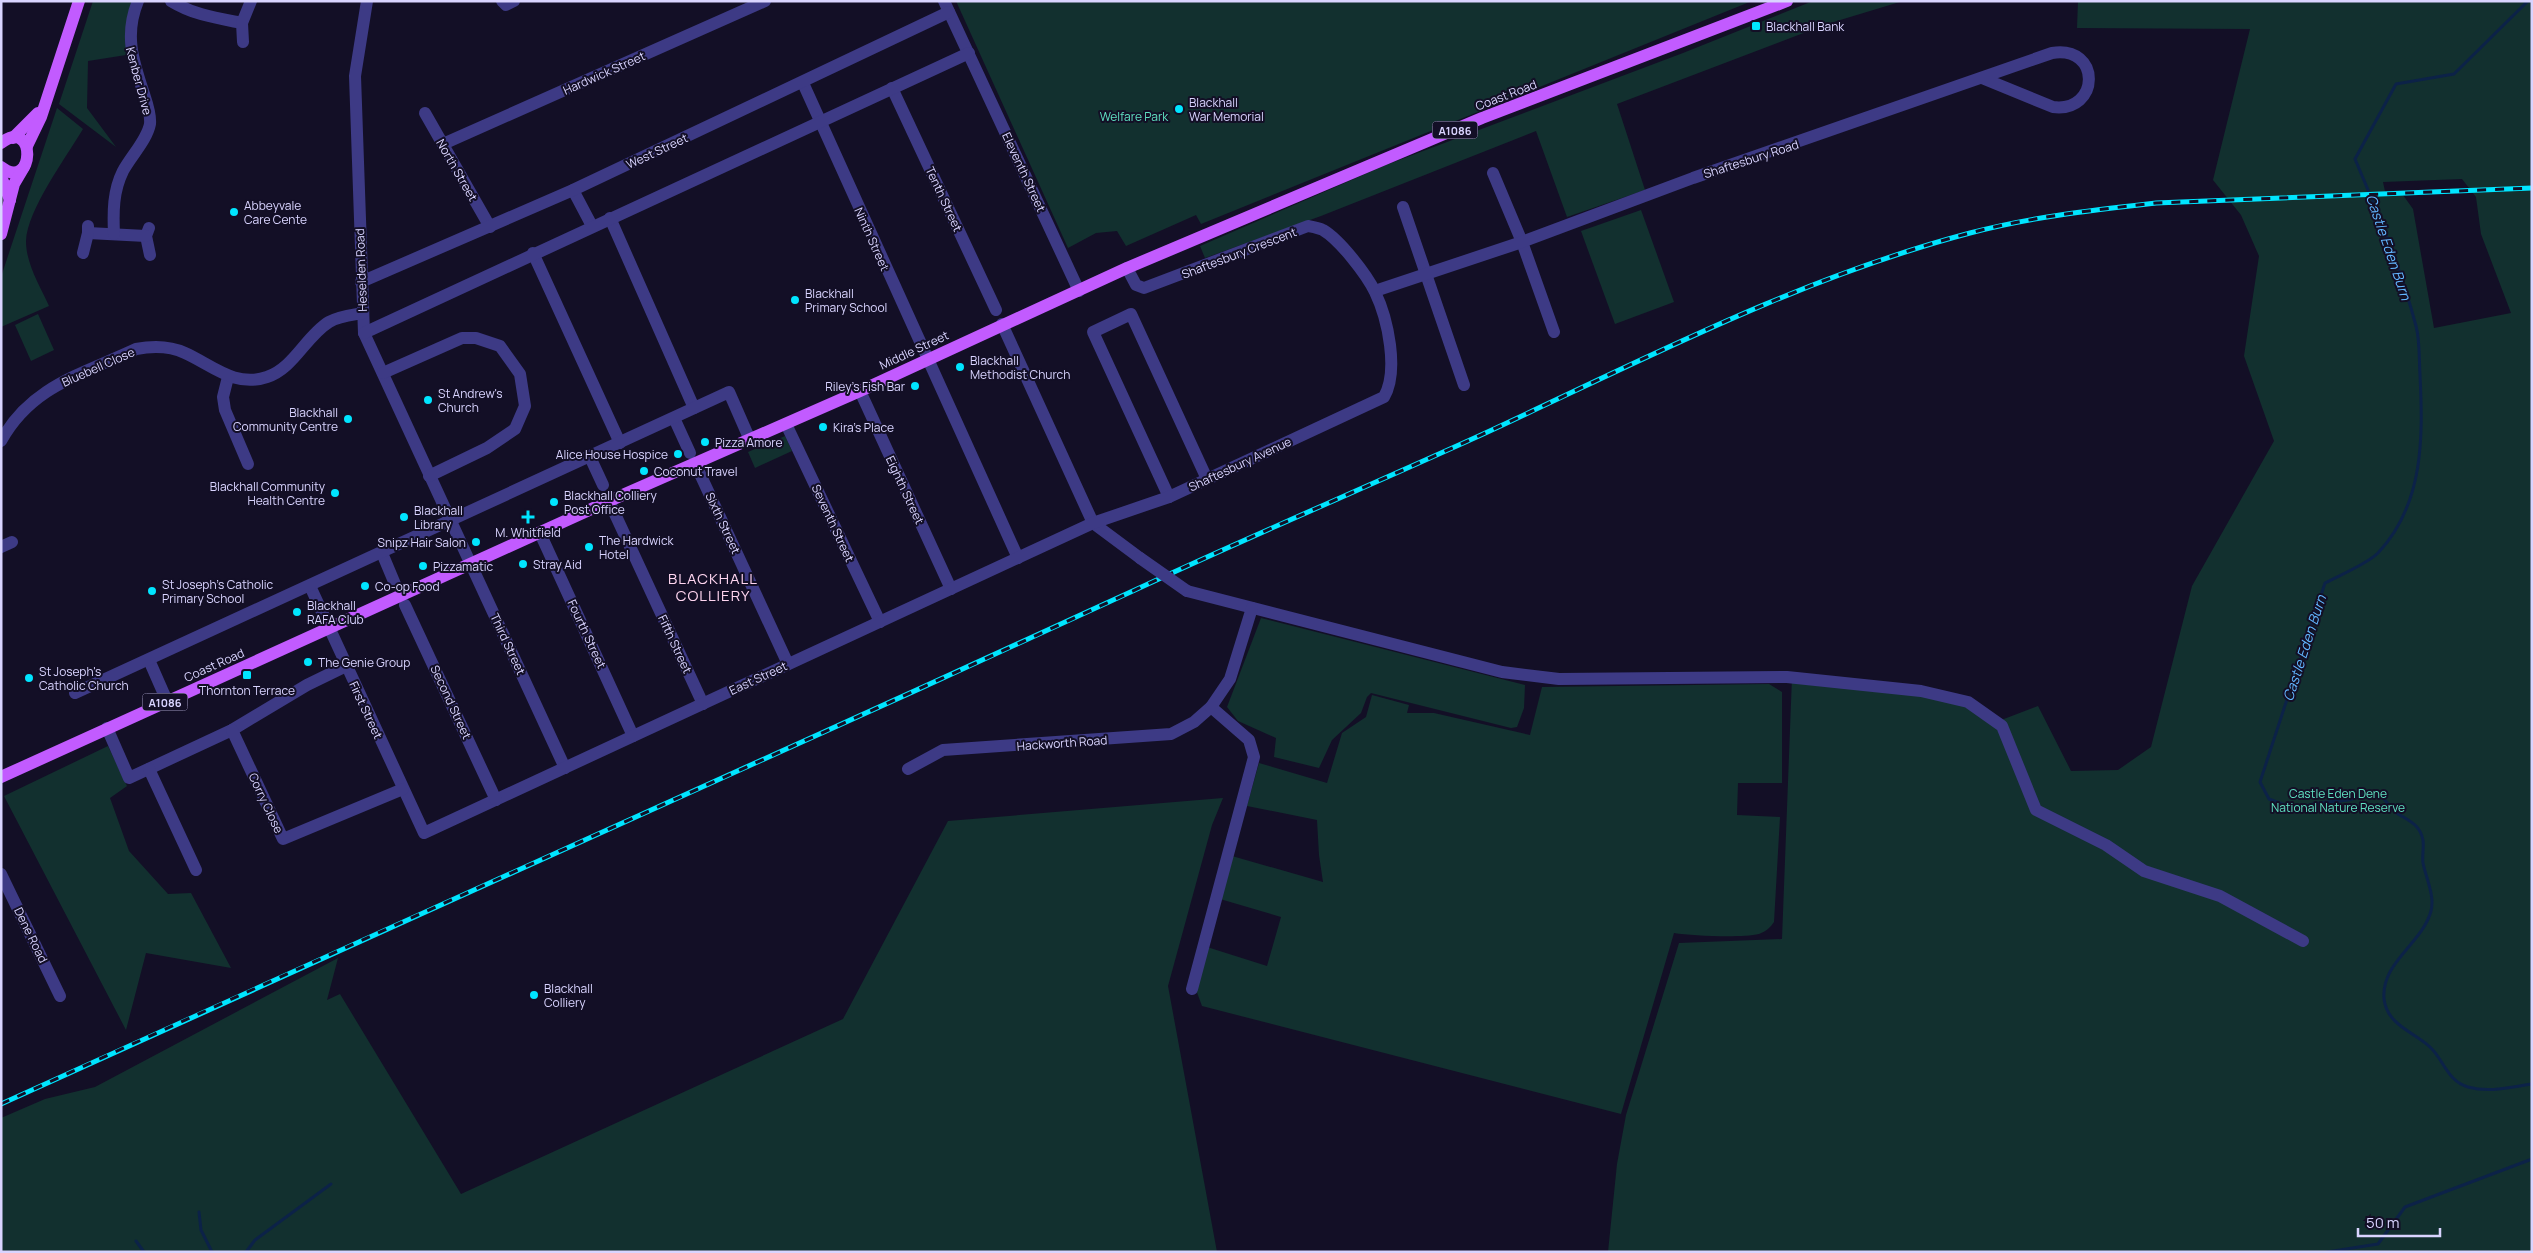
<svg xmlns="http://www.w3.org/2000/svg" width="2533" height="1253" viewBox="0 0 2533 1253" font-family="Manrope,sans-serif">
<style>
.green{fill:#12302f;fill-rule:evenodd}
.lines{fill:none;stroke-linecap:round;stroke-linejoin:round}
.stream{stroke:#0c2248;stroke-width:3}
.minor{stroke:#3d3a85;stroke-width:12}
.major{stroke:#c25bff;stroke-width:12}
.rail-casing{stroke:#00e5ff;stroke-width:5}
.rail{stroke:#130f26;stroke-width:3;stroke-dasharray:9;stroke-linecap:butt}
.minor-bridge{stroke:#3d3a85;stroke-width:12}
.poi-dot{fill:#00e5ff;stroke:#130f26;stroke-width:2}
.labels{text-anchor:middle;dominant-baseline:central;stroke-width:4;stroke-linejoin:round;paint-order:stroke}
.shield{fill:#130f26;stroke:#9e99be;stroke-width:1}
.shield-label{font-size:11px;font-weight:bold;fill:#d9d4ff}
.poi-label{font-size:12px;fill:#d9d4ff;stroke:#130f26;text-anchor:start}
.street-label{font-size:12px;fill:#d9d4ff;stroke:#130f26}
.park-label{font-size:12px;fill:#5fe0c0;stroke:#130f26}
.water-label{font-size:14px;font-style:italic;fill:#62b6ff;stroke:#130f26}
.quarter-label{font-size:15px;letter-spacing:1px;fill:#ffd6f0;stroke:#130f26}
</style>
<rect width="100%" height="100%" fill="#130f26"/>
<g class="green">
<path d="M93,1H133L126,28V55L88,61L87,108L116,147L59,104Z"/>
<path d="M956,1H1752L1201,224L1196,215L1126,246L1117,231L1096,233L1068,248Z"/>
<path d="M1813,1H1903L1827,24L1617,104L1645,190L1567,217L1536,131L1321,216L1205,258L1200,246L1386,165L1683,53Z"/>
<path d="M2078,1H2532V1252H1608L1617,1164L1626,1115L1679,943L1782,939L1792,677L1968,702L1996,722L2038,706L2071,771L2118,770L2151,747L2192,586L2274,441L2244,356L2259,256L2241,215L2213,180L2250,29L2077,28ZM2462,179L2476,197L2481,234L2511,313L2434,328L2413,209L2403,195L2386,196L2383,182Z"/>
<path d="M57,108L83,129C67,156 27,210 26,241C26,264 40,286 49,306L1,327V277Z"/>
<path d="M1641,210L1674,302L1615,324L1581,231Z"/>
<path d="M38,314L54,350L31,361L15,325Z"/>
<path d="M785,436L792,451L755,468L748,452Z"/>
<path d="M1261,618L1525,685L1524,708L1517,727L1511,728L1371,693L1367,697L1361,713L1332,740L1319,768L1274,757L1276,738L1238,721L1227,707Z"/>
<path d="M1769,684L1782,692V783H1738L1737,815L1780,817L1774,922C1771,927 1765,932 1759,934C1742,938 1693,936 1674,933L1621,1114L1202,1006L1195,987L1207,947L1267,966L1281,917L1220,899L1232,856L1323,882L1319,855L1317,820L1247,806L1259,763L1327,783L1342,733L1366,717L1372,695L1409,705L1407,713H1434L1530,735L1542,687Z"/>
<path d="M108,746L127,786L110,798L129,851L168,894L191,893L231,968L146,953L126,1030L4,796Z"/>
<path d="M1223,798L1212,825L1168,986L1217,1252H1V1118L45,1099L95,1087L338,958L327,1000L340,994L461,1194L843,1019L948,821Z"/>
</g>
<g class="lines">
<g class="stream">
<path d="M2528,1L2454,74L2396,84L2355,159C2378,213 2401,269 2416,326C2420,341 2419,359 2420,375C2423,438 2424,504 2378,553C2367,564 2340,575 2325,583L2260,782L2269,799L2296,809C2316,801 2328,803 2348,800C2359,798 2368,789 2380,796C2387,800 2391,810 2398,814C2410,821 2420,825 2423,840C2424,848 2422,856 2423,863C2426,878 2435,896 2431,911C2422,944 2381,962 2384,999C2387,1025 2414,1032 2430,1047C2444,1060 2447,1081 2468,1087C2489,1093 2511,1087 2532,1084"/>
<path d="M199,1212L201,1230L212,1252"/>
<path d="M136,1241L144,1252"/>
<path d="M246,1252L255,1240L331,1184"/>
<path d="M2327,1252L2378,1244L2405,1207L2532,1159"/>
</g>
<g class="minor">
<path d="M171,1C194,15 216,18 242,23"/>
<path d="M367,1L355,76L364,333L565,768"/>
<path d="M502,1L506,5L514,1"/>
<path d="M944,1L1079,291"/>
<path d="M243,42L242,23L251,1"/>
<path d="M803,83L1018,558"/>
<path d="M892,88L996,310"/>
<path d="M425,113L490,227"/>
<path d="M443,144L765,1"/>
<path d="M1493,173L1522,242L1554,332"/>
<path d="M573,190L592,226"/>
<path d="M1403,207L1464,385"/>
<path d="M610,218L694,408"/>
<path d="M149,228L146,236L150,255"/>
<path d="M88,233L146,236"/>
<path d="M114,234C113,212 113,191 123,171C131,156 147,140 150,124C151,114 147,103 144,94C133,61 124,35 138,1"/>
<path d="M83,253L88,233V226"/>
<path d="M533,253L620,443"/>
<path d="M361,282L573,190L949,12"/>
<path d="M1375,291L1522,242L1693,178L2052,53C2102,45 2100,113 2053,107L1982,78"/>
<path d="M1002,324L1093,523L1140,558"/>
<path d="M364,333L969,53"/>
<path d="M383,373L462,338H476L500,346L520,374L525,406L515,429L487,448L429,476"/>
<path d="M228,377L223,397L225,410L248,464"/>
<path d="M860,391L951,589"/>
<path d="M674,418L690,453"/>
<path d="M786,424L880,622"/>
<path d="M1,441C31,386 83,374 136,349C152,346 170,346 185,353C212,365 235,388 267,377C294,368 306,336 329,322C339,316 352,315 363,313"/>
<path d="M590,457L603,485"/>
<path d="M695,463L788,664"/>
<path d="M1169,497L1093,332L1131,314L1207,479"/>
<path d="M609,501L703,704"/>
<path d="M540,533L633,736"/>
<path d="M1,547L12,542"/>
<path d="M382,553L395,584"/>
<path d="M310,586L424,833L1093,523L1169,497L1384,397C1399,371 1388,319 1375,292C1367,275 1340,240 1323,230C1319,228 1313,227 1308,226L1144,288L1136,285L1127,268"/>
<path d="M1187,591L1502,672L1559,679L1787,677L1921,691L1968,702L2002,726L2036,810L2106,845L2144,871L2220,896L2303,941"/>
<path d="M405,605L496,800"/>
<path d="M149,660L167,701"/>
<path d="M75,693L729,392L750,440"/>
<path d="M107,728L129,778L232,730L307,685L346,666"/>
<path d="M232,730L283,839L403,789"/>
<path d="M149,769L196,870"/>
<path d="M908,769L943,750L1171,734L1194,722L1211,707"/>
<path d="M1,874L60,996"/>
<path d="M1192,989L1254,757L1249,740L1211,707L1230,679L1252,608"/>
</g>
<g class="major">
<path d="M13,138L38,113"/>
<path d="M1,143C37,116 35,193 1,167"/>
<path d="M27,146L41,117L79,1"/>
<path d="M1,176L10,200"/>
<path d="M1,234L14,184L24,167"/>
<path d="M1,777L609,501L860,391L1127,268L1482,118L1787,1"/>
</g>
<defs>
<path id="rail" d="M1,1104C383,929 767,760 1148,584C1258,533 1371,485 1481,435C1641,361 1799,278 1970,233C2030,217 2094,210 2156,203L2532,188"/>
</defs>
<use href="#rail" class="rail-casing"/>
<use href="#rail" class="rail"/>
<path class="minor-bridge" d="M1140,558L1187,591"/>
</g>
<g class="poi-dot">
<rect x="1751" y="21" width="10" height="10" rx="2.5"/>
<circle cx="1179" cy="109" r="5"/>
<circle cx="234" cy="212" r="5"/>
<circle cx="795" cy="300" r="5"/>
<circle cx="960" cy="367" r="5"/>
<circle cx="915" cy="386" r="5"/>
<circle cx="428" cy="400" r="5"/>
<circle cx="348" cy="419" r="5"/>
<circle cx="823" cy="427" r="5"/>
<circle cx="705" cy="442" r="5"/>
<circle cx="678" cy="454" r="5"/>
<circle cx="644" cy="471" r="5"/>
<circle cx="335" cy="493" r="5"/>
<circle cx="554" cy="502" r="5"/>
<circle cx="404" cy="517" r="5"/>
<path d="M525.5 509.5h5v5h5v5h-5v5h-5v-5h-5v-5h5z"/>
<circle cx="476" cy="542" r="5"/>
<circle cx="589" cy="547" r="5"/>
<circle cx="523" cy="564" r="5"/>
<circle cx="423" cy="566" r="5"/>
<circle cx="365" cy="586" r="5"/>
<circle cx="152" cy="591" r="5"/>
<circle cx="297" cy="612" r="5"/>
<circle cx="308" cy="662" r="5"/>
<rect x="242" y="670" width="10" height="10" rx="2.5"/>
<circle cx="29" cy="678" r="5"/>
<circle cx="534" cy="995" r="5"/>
</g>
<g class="labels">
<g class="shield">
<rect x="1432.5" y="121.5" width="45" height="17" rx="4"/>
<rect x="142.5" y="693.5" width="45" height="17" rx="4"/>
</g>
<g class="shield-label">
<text x="1455" y="130">A1086</text>
<text x="165" y="702">A1086</text>
</g>
<g class="poi-label">
<text x="1766" y="26">Blackhall Bank</text>
<text x="1189" y="102">Blackhall<tspan x="1189" dy="14">War Memorial</tspan></text>
<text x="244" y="205">Abbeyvale<tspan x="244" dy="14">Care Cente</tspan></text>
<text x="805" y="293">Blackhall<tspan x="805" dy="14">Primary School</tspan></text>
<text x="970" y="360">Blackhall<tspan x="970" dy="14">Methodist Church</tspan></text>
<text x="905" y="386" text-anchor="end">Riley's Fish Bar</text>
<text x="438" y="393">St Andrew's<tspan x="438" dy="14">Church</tspan></text>
<text x="338" y="412" text-anchor="end">Blackhall<tspan x="338" dy="14">Community Centre</tspan></text>
<text x="833" y="427">Kira's Place</text>
<text x="715" y="442">Pizza Amore</text>
<text x="668" y="454" text-anchor="end">Alice House Hospice</text>
<text x="654" y="471">Coconut Travel</text>
<text x="325" y="486" text-anchor="end">Blackhall Community<tspan x="325" dy="14">Health Centre</tspan></text>
<text x="564" y="495">Blackhall Colliery<tspan x="564" dy="14">Post Office</tspan></text>
<text x="414" y="510">Blackhall<tspan x="414" dy="14">Library</tspan></text>
<text x="528" y="532" text-anchor="middle">M. Whitfield</text>
<text x="599" y="540">The Hardwick<tspan x="599" dy="14">Hotel</tspan></text>
<text x="466" y="542" text-anchor="end">Snipz Hair Salon</text>
<text x="533" y="564">Stray Aid</text>
<text x="433" y="566">Pizzamatic</text>
<text x="162" y="584">St Joseph's Catholic<tspan x="162" dy="14">Primary School</tspan></text>
<text x="375" y="586">Co-op Food</text>
<text x="307" y="605">Blackhall<tspan x="307" dy="14">RAFA Club</tspan></text>
<text x="318" y="662">The Genie Group</text>
<text x="39" y="671">St Joseph's<tspan x="39" dy="14">Catholic Church</tspan></text>
<text x="247" y="690" text-anchor="middle">Thornton Terrace</text>
<text x="544" y="988">Blackhall<tspan x="544" dy="14">Colliery</tspan></text>
</g>
<g class="street-label">
<text transform="translate(604 73) rotate(-24)">Hardwick Street</text>
<text transform="translate(139 81) rotate(75)">Kenber Drive</text>
<text transform="translate(1506 95) rotate(-21)">Coast Road</text>
<text transform="translate(657 151) rotate(-25)">West Street</text>
<text transform="translate(1751 159) rotate(-18)">Shaftesbury Road</text>
<text transform="translate(457 170) rotate(60)">North Street</text>
<text transform="translate(1024 172) rotate(65)">Eleventh Street</text>
<text transform="translate(944 199) rotate(65)">Tenth Street</text>
<text transform="translate(872 239) rotate(66)">Ninth Street</text>
<text transform="translate(1239 253) rotate(-21)">Shaftesbury Crescent</text>
<text transform="translate(361 270) rotate(-92)">Heselden Road</text>
<text transform="translate(914 350) rotate(-25)">Middle Street</text>
<text transform="translate(98 367) rotate(-24)">Bluebell Close</text>
<text transform="translate(1240 464) rotate(-25)">Shaftesbury Avenue</text>
<text transform="translate(905 490) rotate(65)">Eighth Street</text>
<text transform="translate(723 523) rotate(65)">Sixth Street</text>
<text transform="translate(833 523) rotate(65)">Seventh Street</text>
<text transform="translate(587 634) rotate(65)">Fourth Street</text>
<text transform="translate(508 644) rotate(65)">Third Street</text>
<text transform="translate(675 644) rotate(65)">Fifth Street</text>
<text transform="translate(214 665) rotate(-24)">Coast Road</text>
<text transform="translate(758 678) rotate(-25)">East Street</text>
<text transform="translate(451 702) rotate(65)">Second Street</text>
<text transform="translate(366 710) rotate(65)">First Street</text>
<text transform="translate(1062 743) rotate(-4)">Hackworth Road</text>
<text transform="translate(266 803) rotate(65)">Corry Close</text>
<text transform="translate(31 935) rotate(64)">Dene Road</text>
</g>
<g class="park-label">
<text x="1134" y="116">Welfare Park</text>
<text x="2338" y="793">Castle Eden Dene<tspan x="2338" dy="14">National Nature Reserve</tspan></text>
</g>
<g class="water-label">
<text transform="translate(2389 247) rotate(71)">Castle Eden Burn</text>
<text transform="translate(2304 648) rotate(-72)">Castle Eden Burn</text>
</g>
<g class="quarter-label">
<text x="713" y="578">BLACKHALL<tspan x="713" dy="17">COLLIERY</tspan></text>
</g>
</g>
<rect width="2533" height="1253" fill="none" stroke="#d9d4ff" stroke-width="5"/>
<path d="M2358 1228v8h82v-8" fill="none" stroke="#d9d4ff" stroke-width="2.5"/>
<text x="2366" y="1228" font-size="15" fill="#d9d4ff" stroke="#130f26" stroke-width="4" paint-order="stroke">50 m</text>
</svg>
